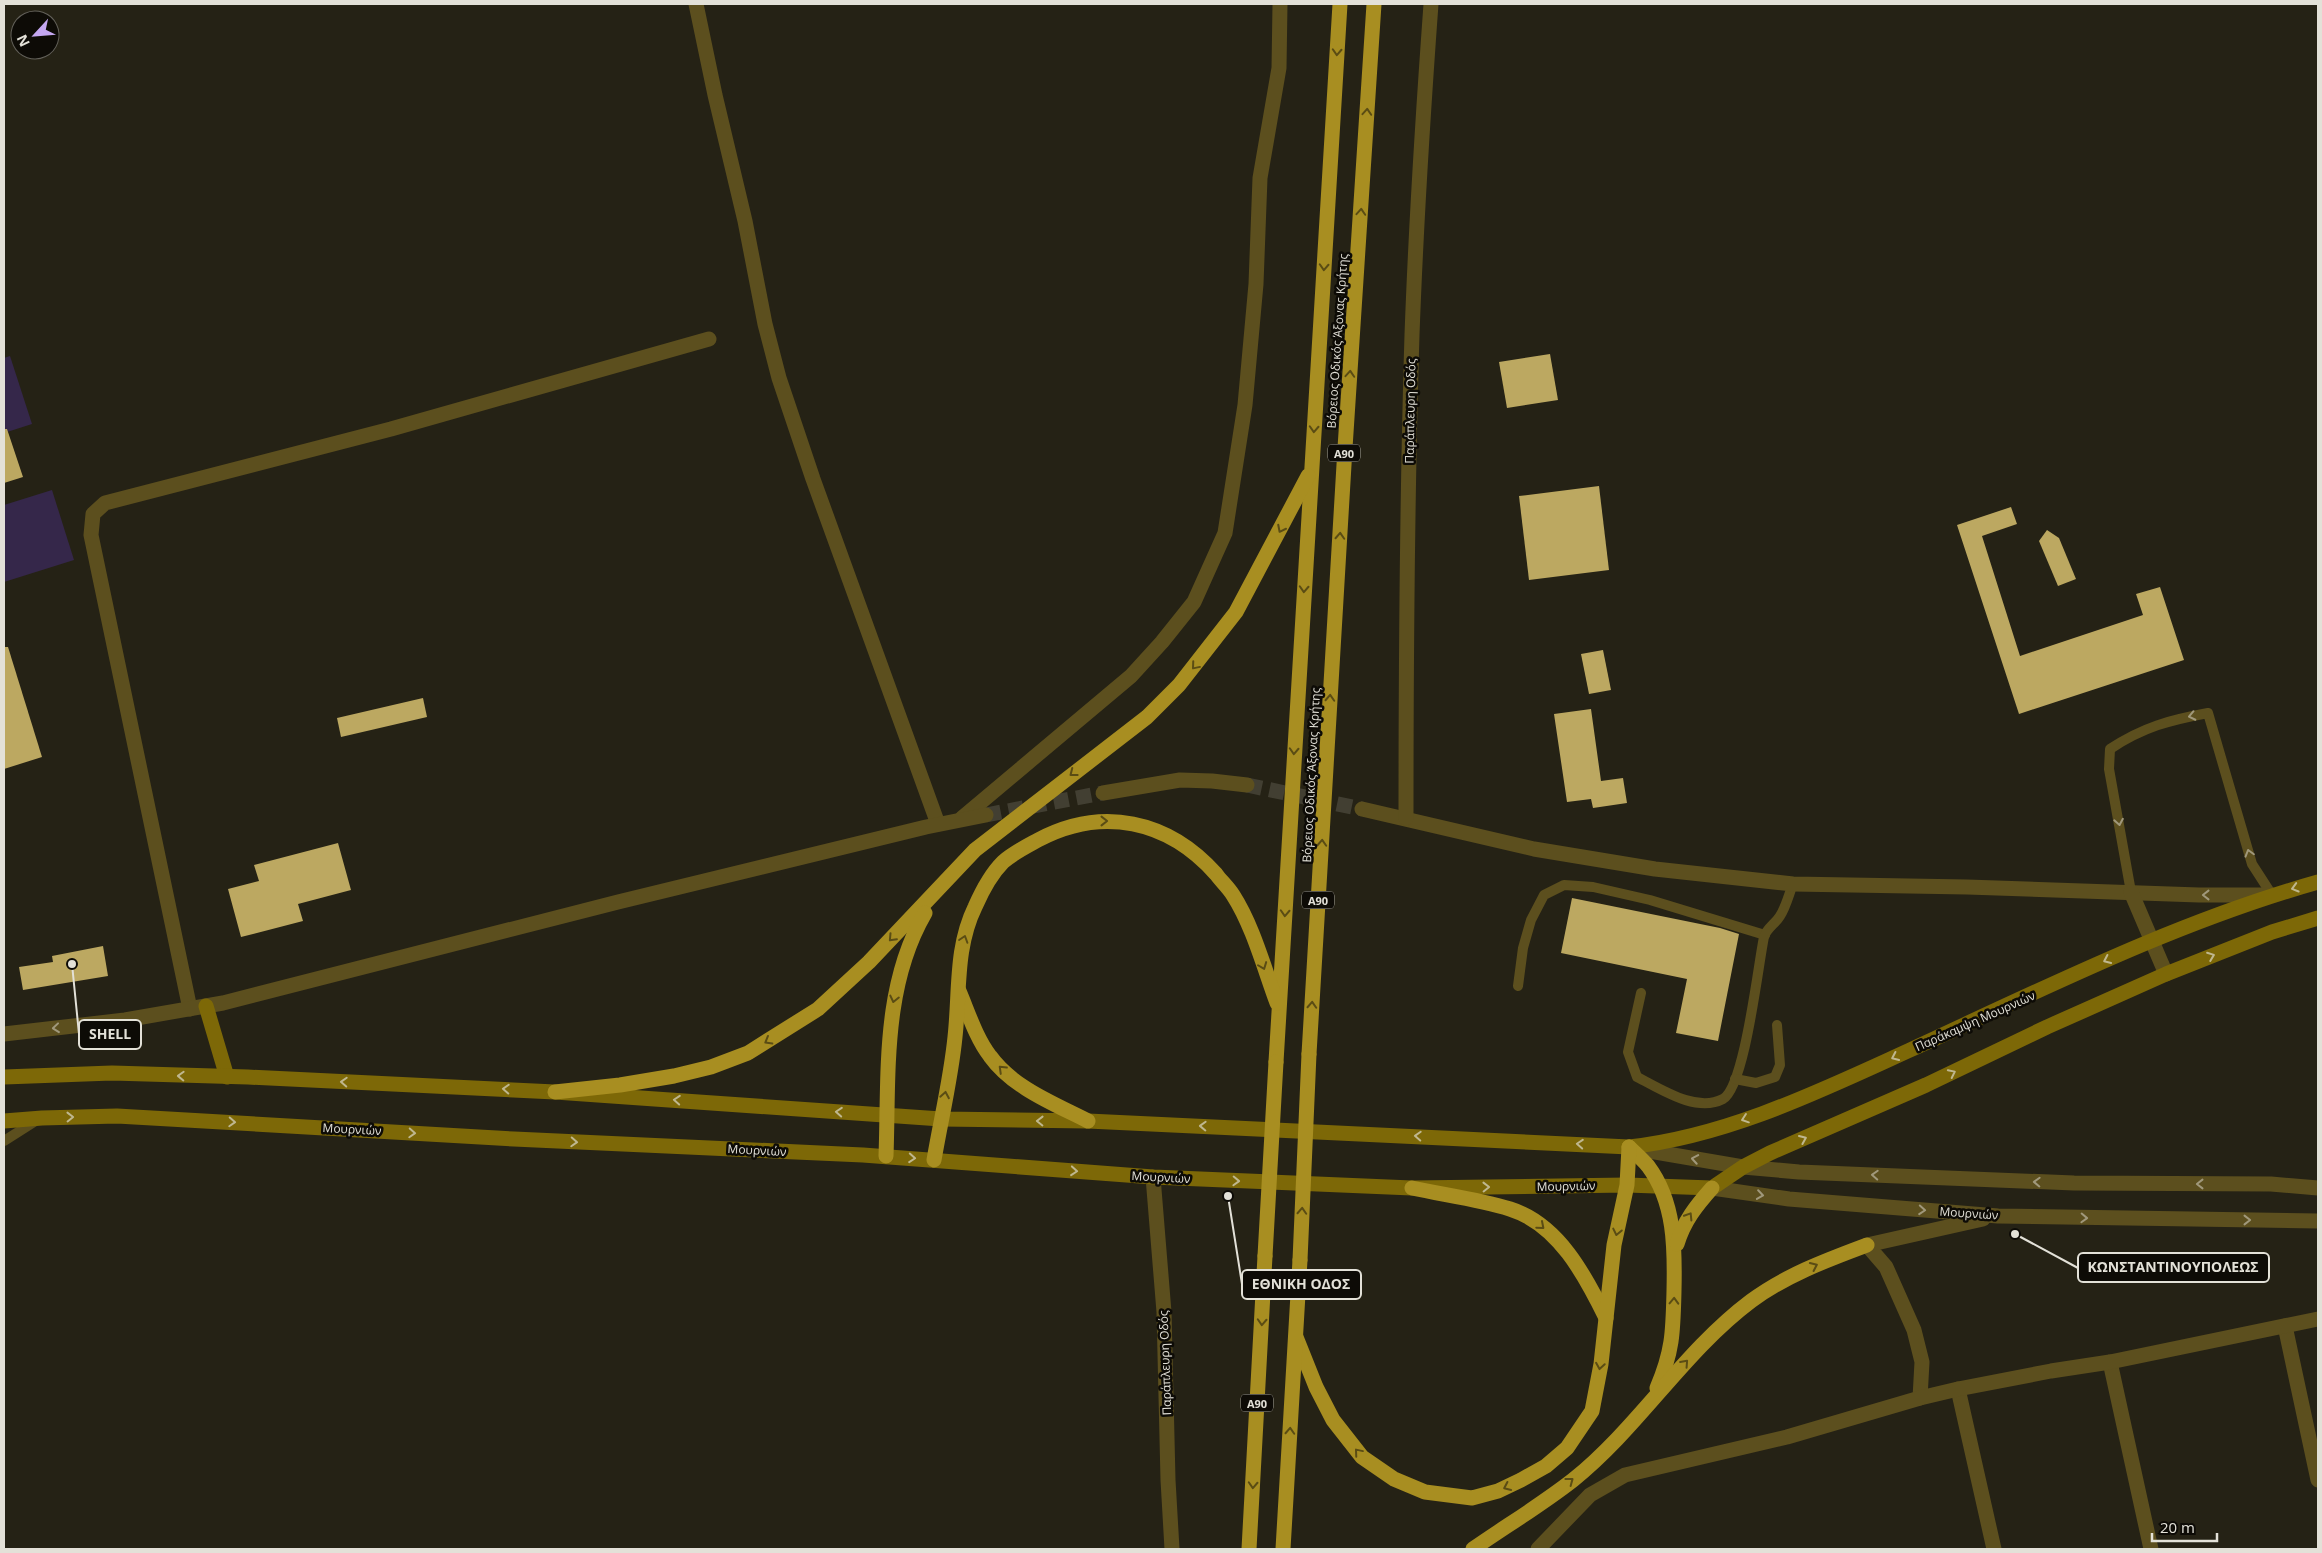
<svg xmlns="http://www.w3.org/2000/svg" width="2322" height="1553" viewBox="0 0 2322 1553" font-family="'Open Sans',sans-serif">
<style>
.green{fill:#35274a}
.building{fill:#bca861}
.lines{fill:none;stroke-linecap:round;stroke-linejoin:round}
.tertiary-tunnel{stroke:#423f32;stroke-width:15;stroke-dasharray:15 8;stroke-linecap:butt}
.service{stroke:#5c4f1e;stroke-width:10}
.minor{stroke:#5c4f1e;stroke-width:15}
.tertiary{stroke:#5c4f1e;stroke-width:15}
.secondary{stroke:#7d6807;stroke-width:15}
.motorway{stroke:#a88e21;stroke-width:15}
.motorway-bridge{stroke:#a88e21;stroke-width:15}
.oneway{stroke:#5a4c14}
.oneway2{stroke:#a0987b}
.oneway3{stroke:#bfb78f}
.labels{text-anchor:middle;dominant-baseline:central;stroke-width:5;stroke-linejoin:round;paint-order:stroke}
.shield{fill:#0d0b06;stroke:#a3a199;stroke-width:1}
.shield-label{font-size:11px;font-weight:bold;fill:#e3e1d8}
.street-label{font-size:12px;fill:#e3e1d8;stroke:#0d0b06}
.leader{fill:none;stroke:#e3e1d8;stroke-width:2}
.callout-dot{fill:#e3e1d8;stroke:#0d0b06;stroke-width:2}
.callout{fill:#0d0b06;stroke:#e3e1d8;stroke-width:2}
.callout-label{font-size:14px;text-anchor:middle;font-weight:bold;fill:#e3e1d8}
</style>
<rect width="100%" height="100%" fill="#252215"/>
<g class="green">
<path d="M10,356L32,424L4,433V358Z"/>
<path d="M52,490L74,560L4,582V505Z"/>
</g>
<g class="building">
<path d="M1550,354L1558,400L1507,408L1499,362Z"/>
<path d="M4,429H7L23,477L4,483Z"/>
<path d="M1599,486L1609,570L1529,580L1519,496Z"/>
<path d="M2011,507L2017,524L1982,536L2020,656L2143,615L2136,594L2160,587L2184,660L2019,714L1957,525Z"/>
<path d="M2047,530L2059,538L2076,579L2058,586L2039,541Z"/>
<path d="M4,647H8L42,757L4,769Z"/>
<path d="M1603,650L1611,690L1589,694L1581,654Z"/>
<path d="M423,698L427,717L341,737L337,718Z"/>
<path d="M1591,709L1601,781L1623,778L1627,803L1593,808L1591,799L1567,802L1554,714Z"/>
<path d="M338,843L351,890L298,904L303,921L241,937L228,889L259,881L254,865Z"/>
<path d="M1572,898L1720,928L1739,934L1718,1041L1676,1033L1687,979L1561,953Z"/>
<path d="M103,946L108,976L23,990L19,967L53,962L52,956Z"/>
</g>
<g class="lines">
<g class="tertiary-tunnel">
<path d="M1247,785L1362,809"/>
<path d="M986,815L1103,793"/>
</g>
<g class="service">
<path d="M2131,892L2109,769L2110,749C2143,727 2170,720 2208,713L2252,864L2272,895"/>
<path d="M1518,986L1523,948L1531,920L1544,895L1564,885L1593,887L1650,900L1765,935"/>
<path d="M1641,993L1628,1052L1637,1077C1661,1089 1696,1113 1723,1099C1745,1086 1758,965 1764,937C1766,929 1776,923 1780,916C1786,907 1789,894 1793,884"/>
<path d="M1735,1079L1756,1083L1775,1077L1780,1065L1777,1025"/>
<path d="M4,1141L37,1120"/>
</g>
<g class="minor">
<path d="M696,4L715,95L745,221L765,324L779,378L813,479L938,824"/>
<path d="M962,818L1131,676L1162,642L1194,602L1225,533L1245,405L1256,284L1260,178L1279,68L1280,4"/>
<path d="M190,1009L91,535L93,514L105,503L391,429L709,339"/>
<path d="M2285,1326L2318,1480"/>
<path d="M2110,1362L2151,1549"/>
<path d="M1958,1389L1994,1549"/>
</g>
<g class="tertiary">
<path d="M1103,793L1180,780L1212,781L1247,785"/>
<path d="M1362,809L1534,849L1655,869L1793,884L1967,887L2199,895H2272"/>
<path d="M1406,818C1406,657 1407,496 1412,335C1416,224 1423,114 1431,4"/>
<path d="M2131,892L2166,974"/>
<path d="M4,1034L125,1020L223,1003L618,902L926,827L986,815"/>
<path d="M1632,1148L1743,1167L1799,1172L2074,1183L2271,1184L2318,1188"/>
<path d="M1153,1177L1164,1312L1168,1480L1172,1549"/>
<path d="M1712,1188L1789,1199L1998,1216L2318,1221"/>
<path d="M1920,1398L1922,1362L1914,1330L1886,1267L1867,1245L1983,1219"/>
<path d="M1538,1549L1590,1495L1625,1475L1787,1437L1920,1398L1958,1389L2051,1371L2110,1362L2318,1319"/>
</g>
<g class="secondary">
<path d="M206,1006L227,1077"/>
<path d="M4,1077L112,1073L248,1077L555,1092L941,1119L1088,1121L1629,1147C1728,1136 1820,1091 1910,1050C2043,989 2176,922 2318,882"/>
<path d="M4,1121L42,1118L117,1116L514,1139L863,1155L1153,1177L1412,1188L1627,1185L1712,1188L1743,1167L1770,1153L1926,1085L2047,1027L2166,974L2272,932L2318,918"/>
</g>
<g class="motorway">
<path d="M959,991C968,1012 976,1038 990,1056C1013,1088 1055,1104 1088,1121"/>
<path d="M1309,1054L1345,448L1374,4"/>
<path d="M1276,1062L1340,4"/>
<path d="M555,1092L620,1085L674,1076L711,1067L748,1053L818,1009L869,962L975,850L1147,717L1179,685L1236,612L1308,476"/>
<path d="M1629,1147C1635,1153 1642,1159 1648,1166C1675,1202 1675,1248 1674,1291C1673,1331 1673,1351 1657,1388"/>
<path d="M886,1156C889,1074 882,987 925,913"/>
<path d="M934,1160C941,1119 951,1078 955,1037C960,992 955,948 975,907C982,891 991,874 1003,862C1013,853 1027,846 1038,840C1102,806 1168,820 1216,874C1221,881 1228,887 1233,895C1253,926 1264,968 1277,1003"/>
<path d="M1412,1188C1444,1195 1479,1199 1510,1209C1558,1224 1585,1275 1606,1318"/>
<path d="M1677,1244C1684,1221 1696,1206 1712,1188"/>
<path d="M1296,1337L1316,1387L1333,1420L1362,1457L1394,1479L1425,1492L1472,1498L1498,1491L1521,1480L1546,1466L1567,1448L1592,1411L1601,1364L1614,1245L1627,1185L1629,1147"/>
<path d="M1249,1549L1265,1256"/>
<path d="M1283,1549L1300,1260"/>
<path d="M1473,1549C1506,1526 1541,1505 1573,1480C1639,1427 1683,1352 1751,1301C1786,1275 1827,1260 1867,1245"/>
</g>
<g class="motorway-bridge">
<path d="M1265,1256L1276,1062"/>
<path d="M1300,1260L1309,1054"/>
</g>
</g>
<defs><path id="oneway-chevron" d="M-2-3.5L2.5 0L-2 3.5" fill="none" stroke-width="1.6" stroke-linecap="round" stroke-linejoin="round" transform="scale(1.25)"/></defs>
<g class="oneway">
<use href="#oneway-chevron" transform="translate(1337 52) rotate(93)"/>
<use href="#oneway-chevron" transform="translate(1367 112) rotate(-86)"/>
<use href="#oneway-chevron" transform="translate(1361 212) rotate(-86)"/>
<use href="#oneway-chevron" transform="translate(1324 267) rotate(93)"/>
<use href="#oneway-chevron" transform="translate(1350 374) rotate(-86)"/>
<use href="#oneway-chevron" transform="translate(1314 429) rotate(93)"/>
<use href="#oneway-chevron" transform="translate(1281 529) rotate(117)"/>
<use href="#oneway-chevron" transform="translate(1340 536) rotate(-87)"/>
<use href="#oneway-chevron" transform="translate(1304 589) rotate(93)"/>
<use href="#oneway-chevron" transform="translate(1195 666) rotate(130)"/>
<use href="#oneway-chevron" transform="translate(1330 698) rotate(-87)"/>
<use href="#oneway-chevron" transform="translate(1294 751) rotate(93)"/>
<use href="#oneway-chevron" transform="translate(1073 773) rotate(142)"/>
<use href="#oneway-chevron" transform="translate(1104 821)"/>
<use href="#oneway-chevron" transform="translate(1322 843) rotate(-87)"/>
<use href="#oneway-chevron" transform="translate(1285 913) rotate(93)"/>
<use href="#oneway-chevron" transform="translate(892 938) rotate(133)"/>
<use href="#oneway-chevron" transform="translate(964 939) rotate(-72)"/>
<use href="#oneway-chevron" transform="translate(1263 966) rotate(69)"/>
<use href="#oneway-chevron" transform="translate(894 999) rotate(103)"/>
<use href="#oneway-chevron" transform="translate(1312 1005) rotate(-87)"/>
<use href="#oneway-chevron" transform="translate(768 1041) rotate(150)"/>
<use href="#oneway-chevron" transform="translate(1002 1069) rotate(-136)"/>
<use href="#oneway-chevron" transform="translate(945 1095) rotate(-80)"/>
<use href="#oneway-chevron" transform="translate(1302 1211) rotate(-87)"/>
<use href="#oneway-chevron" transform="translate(1689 1216) rotate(-58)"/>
<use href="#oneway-chevron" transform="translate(1541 1226) rotate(41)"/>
<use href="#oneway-chevron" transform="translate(1617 1232) rotate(102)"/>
<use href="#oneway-chevron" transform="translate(1814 1266) rotate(-25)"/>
<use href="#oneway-chevron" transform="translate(1674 1301) rotate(-88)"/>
<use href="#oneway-chevron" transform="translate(1262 1322) rotate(93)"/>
<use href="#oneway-chevron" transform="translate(1685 1363) rotate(-48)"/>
<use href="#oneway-chevron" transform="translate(1600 1366) rotate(99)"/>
<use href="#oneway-chevron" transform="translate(1290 1431) rotate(-87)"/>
<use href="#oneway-chevron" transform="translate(1358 1452) rotate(-130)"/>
<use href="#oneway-chevron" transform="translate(1570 1481) rotate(-37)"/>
<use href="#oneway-chevron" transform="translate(1253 1485) rotate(93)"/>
<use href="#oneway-chevron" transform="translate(1507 1487) rotate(155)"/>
</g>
<g class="oneway2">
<use href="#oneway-chevron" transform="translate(2192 716) rotate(168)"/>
<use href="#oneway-chevron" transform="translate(2119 822) rotate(80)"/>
<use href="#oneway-chevron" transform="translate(2249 853) rotate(-106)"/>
<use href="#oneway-chevron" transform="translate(2206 895) rotate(180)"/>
<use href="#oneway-chevron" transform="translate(56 1028) rotate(174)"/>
<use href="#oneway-chevron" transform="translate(1695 1159) rotate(-170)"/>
<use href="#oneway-chevron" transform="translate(1875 1175) rotate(-177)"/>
<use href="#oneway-chevron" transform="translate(2037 1182) rotate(-178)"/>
<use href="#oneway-chevron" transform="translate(2200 1184) rotate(-180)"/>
<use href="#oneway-chevron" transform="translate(1760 1195) rotate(8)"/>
<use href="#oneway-chevron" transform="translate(1922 1210) rotate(4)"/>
<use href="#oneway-chevron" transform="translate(2084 1218) rotate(2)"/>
<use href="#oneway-chevron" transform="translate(2247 1220)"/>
</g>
<g class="oneway3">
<use href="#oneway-chevron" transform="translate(2295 888) rotate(164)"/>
<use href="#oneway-chevron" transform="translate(2211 956) rotate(-21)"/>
<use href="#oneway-chevron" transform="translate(2107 960) rotate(155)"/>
<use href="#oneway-chevron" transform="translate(1895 1057) rotate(155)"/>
<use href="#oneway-chevron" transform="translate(1952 1073) rotate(-26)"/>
<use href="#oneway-chevron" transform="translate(181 1076) rotate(-178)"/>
<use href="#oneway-chevron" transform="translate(344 1082) rotate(-177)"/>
<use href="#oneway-chevron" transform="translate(506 1089) rotate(-177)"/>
<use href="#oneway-chevron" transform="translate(677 1100) rotate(-176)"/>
<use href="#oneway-chevron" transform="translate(839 1112) rotate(-176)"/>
<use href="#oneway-chevron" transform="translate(70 1117) rotate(-1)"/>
<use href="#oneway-chevron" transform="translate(1745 1119) rotate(161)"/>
<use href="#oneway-chevron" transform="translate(1040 1121) rotate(-179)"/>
<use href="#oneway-chevron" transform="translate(232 1122) rotate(3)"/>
<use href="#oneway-chevron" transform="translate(1203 1126) rotate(-178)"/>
<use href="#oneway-chevron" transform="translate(412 1133) rotate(3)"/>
<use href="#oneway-chevron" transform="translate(1418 1136) rotate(-177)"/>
<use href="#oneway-chevron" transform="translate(1803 1139) rotate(-23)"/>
<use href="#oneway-chevron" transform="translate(574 1142) rotate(3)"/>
<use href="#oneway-chevron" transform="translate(1580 1144) rotate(-176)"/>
<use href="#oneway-chevron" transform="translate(912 1158) rotate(4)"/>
<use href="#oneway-chevron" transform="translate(1074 1171) rotate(5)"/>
<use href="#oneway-chevron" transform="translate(1236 1181) rotate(2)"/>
<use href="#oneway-chevron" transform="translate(1486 1187) rotate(-1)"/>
</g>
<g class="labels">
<g class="shield">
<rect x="1328" y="444.5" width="32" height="17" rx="4"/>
<rect x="1302" y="891.5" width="32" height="17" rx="4"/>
<rect x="1241" y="1394.5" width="32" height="17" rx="4"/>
</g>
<g class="shield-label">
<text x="1344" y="453">Α90</text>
<text x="1318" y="900">Α90</text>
<text x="1257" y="1403">Α90</text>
</g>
<g class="street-label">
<text transform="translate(1337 341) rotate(-86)">Βόρειος Οδικός Άξονας Κρήτης</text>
<text transform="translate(1410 411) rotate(-89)">Παράπλευρη Οδός</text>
<text transform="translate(1311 775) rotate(-87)">Βόρειος Οδικός Άξονας Κρήτης</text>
<text transform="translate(1975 1021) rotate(-24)">Παράκαμψη Μουρνιών</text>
<text transform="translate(352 1129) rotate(3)">Μουρνιών</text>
<text transform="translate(757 1150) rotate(3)">Μουρνιών</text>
<text transform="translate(1161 1177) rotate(3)">Μουρνιών</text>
<text transform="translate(1566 1186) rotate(-1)">Μουρνιών</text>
<text transform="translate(1969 1213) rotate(4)">Μουρνιών</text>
<text transform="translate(1165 1363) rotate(-92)">Παράπλευρη Οδός</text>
</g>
</g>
<path class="leader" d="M72 964L79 1034M2015 1234L2078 1268M1228 1196L1242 1284"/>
<g class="callout-dot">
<circle cx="72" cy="964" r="5"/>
<circle cx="2015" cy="1234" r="5"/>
<circle cx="1228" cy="1196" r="5"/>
</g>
<g class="callout">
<rect x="79" y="1020" width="62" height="29" rx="5"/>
<rect x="2078" y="1253" width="191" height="29" rx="5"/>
<rect x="1242" y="1270" width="119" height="29" rx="5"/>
</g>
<g class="callout-label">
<text x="110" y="1039">SHELL</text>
<text x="2173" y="1272">ΚΩΝΣΤΑΝΤΙΝΟΥΠΟΛΕΩΣ</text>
<text x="1301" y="1289">ΕΘΝΙΚΗ ΟΔΟΣ</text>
</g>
<rect width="2322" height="1553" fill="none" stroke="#e3e1d8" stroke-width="10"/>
<g transform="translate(35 35) rotate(244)"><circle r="24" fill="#0d0b06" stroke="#63615a"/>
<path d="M0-4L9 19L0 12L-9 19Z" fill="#c4a7f1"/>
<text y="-8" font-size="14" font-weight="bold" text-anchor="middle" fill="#e3e1d8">N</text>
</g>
<path d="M2152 1533v8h65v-8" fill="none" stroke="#e3e1d8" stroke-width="2.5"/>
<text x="2160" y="1533" font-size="15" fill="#e3e1d8" stroke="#0d0b06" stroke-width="4" paint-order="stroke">20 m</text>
</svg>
